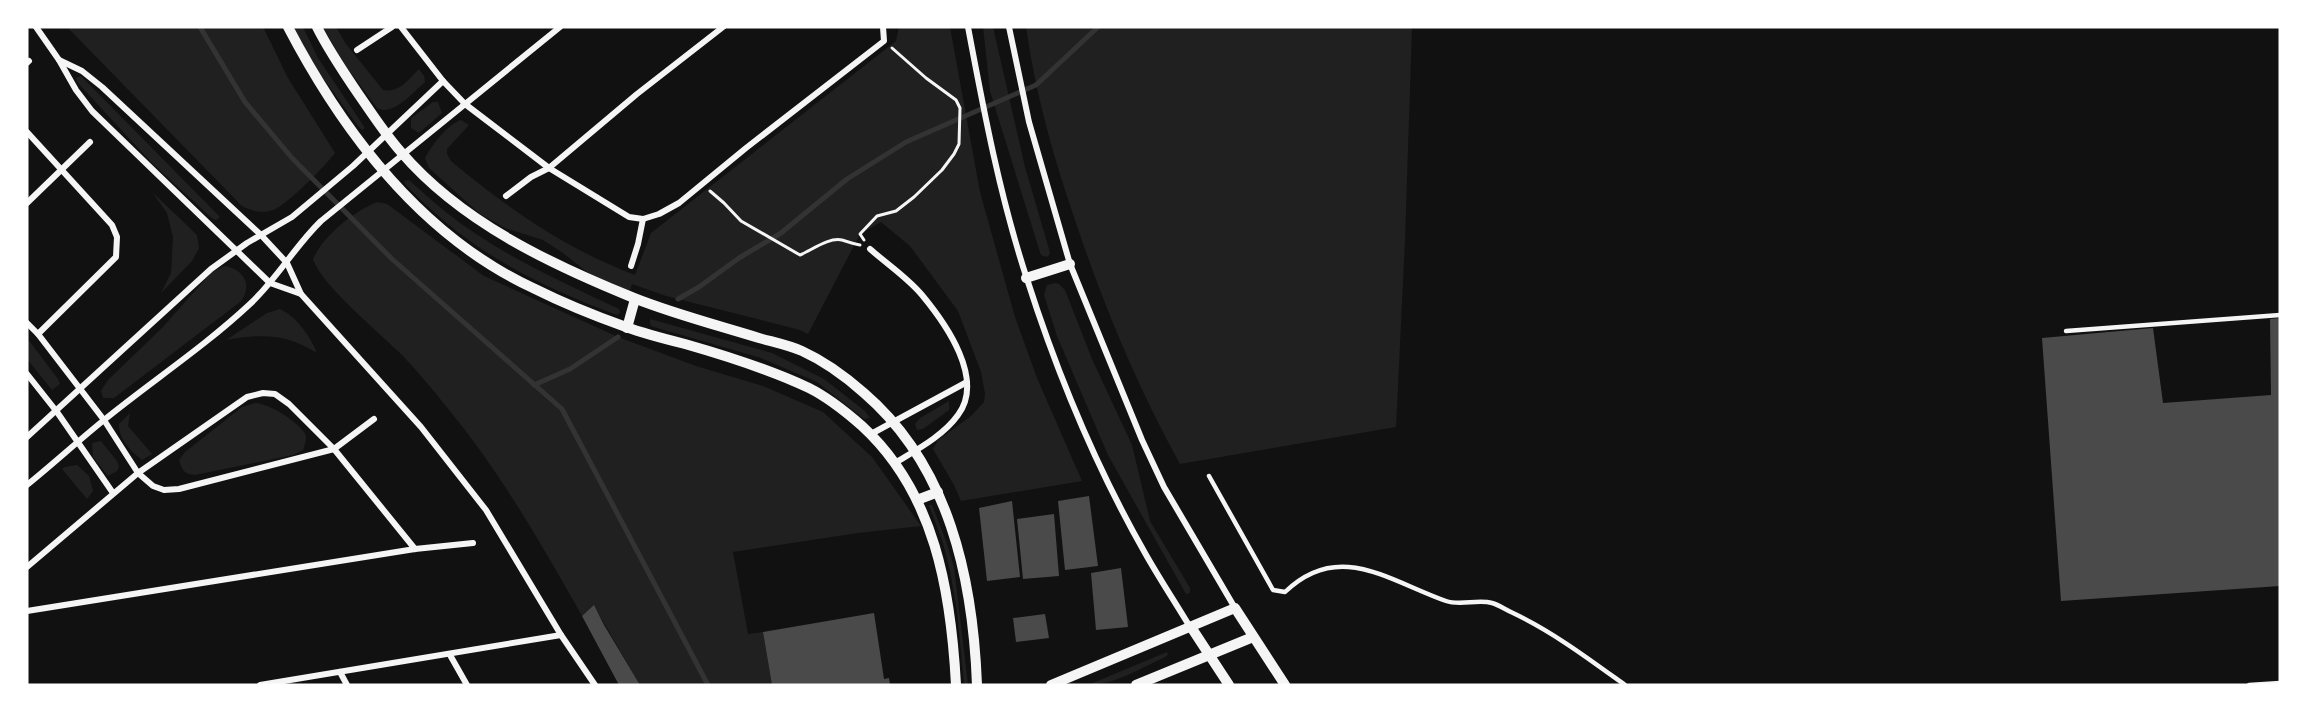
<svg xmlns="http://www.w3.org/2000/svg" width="2307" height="712" viewBox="0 0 2307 712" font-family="'Zilla Slab',serif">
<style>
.green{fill:#202020}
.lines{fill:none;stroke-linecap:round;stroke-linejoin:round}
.stream{stroke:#333;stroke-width:5}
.building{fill:#4a4a4a}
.path{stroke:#f5f5f5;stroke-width:3}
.service{stroke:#f5f5f5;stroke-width:4.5}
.minor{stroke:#f5f5f5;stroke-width:6}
.tertiary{stroke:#f5f5f5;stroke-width:10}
</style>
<rect width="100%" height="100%" fill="#111"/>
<g class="green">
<path d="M67,27H263L288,78L335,153C325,166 287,205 273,210C262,214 252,211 242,206Z"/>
<path d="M293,27H303L318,58L365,128L362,130L358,126L320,74Z"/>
<path d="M323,27H336L346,44L383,90C399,93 408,80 419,69L424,76L425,82C413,92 393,117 377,108L345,65Z"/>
<path d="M899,27H950L980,192L1015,317L1037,378L1082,481L961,501L954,485L933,449L938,440L971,416L984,402L985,394L981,372L958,311L910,246L881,222L860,234L808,334L800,330L666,296L632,284L630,291L592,276L563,253L543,240L505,228L480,214L429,168L425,158C432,145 447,125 461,120L469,125L447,149V154L451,161C507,208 566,249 635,275L651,233L896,41Z"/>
<path d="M983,27H993L1025,167L1049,249L1050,254L1047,257L1041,255L1038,246L990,91Z"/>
<path d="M1026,27H1412L1405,240L1396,427L1180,464C1138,388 1105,309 1077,226C1054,159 1036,97 1026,27Z"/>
<path d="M81,76L219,216V218L216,220L213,219L152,163L77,82L76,78Z"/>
<path d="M433,102H438L442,113L419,133L411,128V118Z"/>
<path d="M409,180C422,191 434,203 447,213C499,254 560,281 619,309L620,313L617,315C535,285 465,248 405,184L404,181Z"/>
<path d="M152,192L197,235L199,248L192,261L161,293L171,273L173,237L167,213Z"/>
<path d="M377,202L387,204L484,276L618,337L696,366L763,386L823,412L872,457L921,526L858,533L733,552L748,634L763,632L772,685H640L594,606L582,616C542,545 501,473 449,410C434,391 418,372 402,355C380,333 321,285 313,259C324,235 353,212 377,202Z"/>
<path d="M224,266C243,268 254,286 240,302L114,398H103L101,391L108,380L162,328L211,273Z"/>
<path d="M1055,283L1059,284L1065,290L1092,359L1132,445L1150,521L1190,588V593L1186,594L1108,455L1057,336L1044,295L1047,285Z"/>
<path d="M280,309C297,317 310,336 317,353C285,333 262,334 226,340L267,313Z"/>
<path d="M650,319L772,353L824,379L865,411L870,418L864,419L817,382L761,358L654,327L650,325Z"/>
<path d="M27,338L58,379L60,384L52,390L27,359Z"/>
<path d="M949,401V410L923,429L917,430L915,424L920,418Z"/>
<path d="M255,403C270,404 295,420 304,432C308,438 305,444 303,450L293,455L195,475C184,474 182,470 179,460L185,452L242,407Z"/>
<path d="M130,413L128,426L152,454L142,460C130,450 119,440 119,424Z"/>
<path d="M101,441L117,461L119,467L117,471L108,476L93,457L92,443Z"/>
<path d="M77,465L89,476L93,491L87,499L62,469L65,467Z"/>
<path d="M929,505H932L946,541L954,567L968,685L964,683L957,611L950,571L943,543Z"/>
<path d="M1167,652L1168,655L1165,657C1141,668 1114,685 1088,685Z"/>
</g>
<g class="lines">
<g class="stream">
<path d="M200,27L245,102L292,158L392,259L562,409L708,685"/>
<path d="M678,299L699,287L739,258L781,233L847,179L906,142L1036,85L1098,27"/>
<path d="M534,385L570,369L618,337"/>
</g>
</g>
<g class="building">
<path d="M2280,318V586L2061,601L2042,338L2153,328L2163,403L2271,395L2270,319Z"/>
<path d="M1089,496L1098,566L1065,570L1058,501Z"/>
<path d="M1012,501L1020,577L987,581L979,508Z"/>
<path d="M1054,514L1059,576L1023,579L1017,519Z"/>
<path d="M1121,568L1128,627L1096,630L1091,573Z"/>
<path d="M594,605L604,625L640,685H619L582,616Z"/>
<path d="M874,613L884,679L889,678L890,685H772L763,632Z"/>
<path d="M1045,614L1049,638L1016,642L1013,618Z"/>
</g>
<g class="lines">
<g class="path">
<path d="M710,191L724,203L741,221L800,255C812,250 829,237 842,240C848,242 854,244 860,245"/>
<path d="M864,240L860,234L877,216L896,211L914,197L942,170L954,154L959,144L960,108L956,100L926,78L892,48"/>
</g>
<g class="service">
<path d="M2066,331L2280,315"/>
<path d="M1209,476L1273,590L1285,592C1339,540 1389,581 1446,601C1460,606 1478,599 1492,603C1499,605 1506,610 1513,613C1553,632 1589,659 1625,685"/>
<path d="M2249,685L2280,683"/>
</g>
<g class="minor">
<path d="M36,27L59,60L76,90L92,111L270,283L301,294"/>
<path d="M401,27L443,81L465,104L549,168L629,217L643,219L659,214L679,203L746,148L884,41L883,27"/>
<path d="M968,27C984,112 1000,197 1027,279C1057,373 1096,467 1145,553C1159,578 1175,602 1190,627"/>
<path d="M1009,27L1029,122L1070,264L1142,440L1164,487L1235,608"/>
<path d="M357,50L392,27"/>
<path d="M59,60L82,71L102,87L261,235L287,263L301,294L421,427L486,510L561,635L595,685"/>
<path d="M27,63L29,61"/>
<path d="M27,132L112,225L117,237L116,257L38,334"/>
<path d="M506,196L531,177L549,168L637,94L723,27"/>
<path d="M27,203L90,142"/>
<path d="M870,249C887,264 908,278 922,295C946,324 985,379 958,415C943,436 916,450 895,463"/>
<path d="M631,266L638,244L643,219"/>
<path d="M27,323L38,334L104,420L138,473L153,486L164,490L179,489L334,449L374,419"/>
<path d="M27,374L57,412L113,493"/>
<path d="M871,434L967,382"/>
<path d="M27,437L211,269L247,243L292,217L353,166L443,81"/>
<path d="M27,485C53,464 78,441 104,420C152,381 204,347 250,304C277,279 295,246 321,221L560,27"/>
<path d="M27,567L138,473L247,397L263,393L275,394L289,404L334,449L415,549"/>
<path d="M27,611L415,549L473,543"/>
<path d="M450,655L467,685"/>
<path d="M340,672L347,685"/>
<path d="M260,685L561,635"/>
</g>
<g class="tertiary">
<path d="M288,27C344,134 421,236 533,288C563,303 595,316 626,327C645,334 665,339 685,344C727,356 769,369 809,388C829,398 845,411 862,426C935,493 951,591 956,685"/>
<path d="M317,27C329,51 344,73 359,95C373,115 385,134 401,152C461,222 550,264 634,298C674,314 717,325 759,338C773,342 788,345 802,351C824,361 846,377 864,393C949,466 973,578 977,685"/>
<path d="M1026,278L1070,264"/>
<path d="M627,328L635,299"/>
<path d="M917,500L938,492"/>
<path d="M1191,627L1229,685"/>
<path d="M1051,685L1235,608L1285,685"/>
<path d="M1136,685L1253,637"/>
</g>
</g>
<rect width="2307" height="712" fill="none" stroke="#ffffff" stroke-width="57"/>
</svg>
